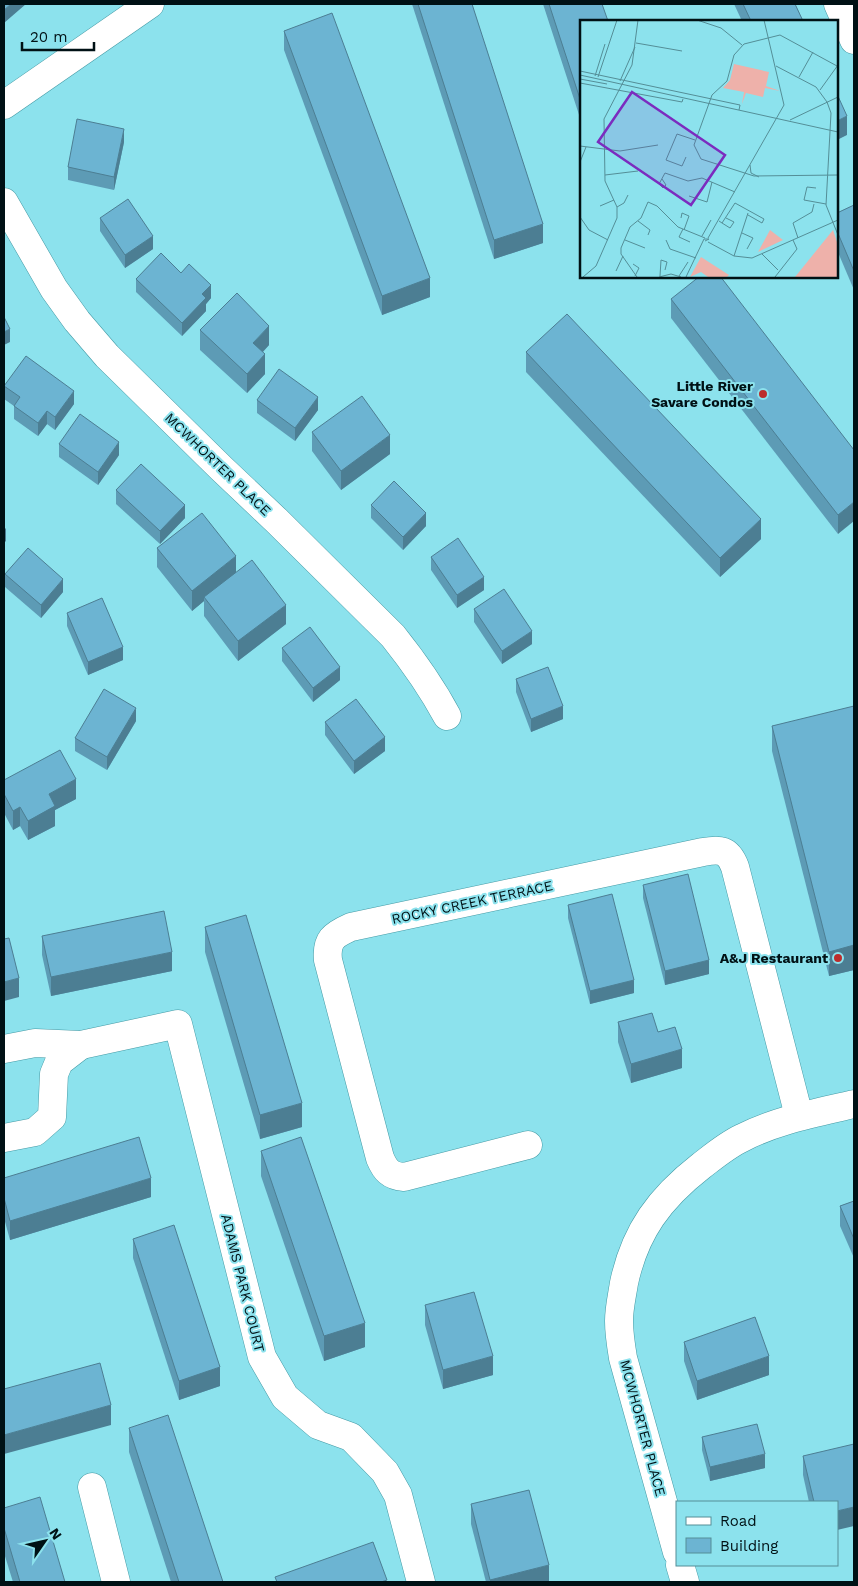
<svg xmlns="http://www.w3.org/2000/svg" width="858" height="1586" viewBox="0 0 858 1586" font-family="'Work Sans',sans-serif">
<style>
.lines{fill:none;stroke-linecap:round;stroke-linejoin:round}
.minor-casing{stroke:#449aa5;stroke-width:29}
.tertiary-casing{stroke:#449aa5;stroke-width:29}
.minor{stroke:#fff;stroke-width:28}
.tertiary{stroke:#fff;stroke-width:28}
.wall{fill:#5d9bb5}
.shaded-wall{fill:#4c7e93}
.building{fill:#6cb4d2;stroke:#4c7e93}
.poi-dot{fill:#bc2d2c;stroke:#8ce2ed;stroke-width:2}
.labels{text-anchor:middle;dominant-baseline:central;stroke-width:4;stroke-linejoin:round;paint-order:stroke}
.poi-label{font-size:14px;font-weight:bold;fill:#001115;stroke:#8ce2ed;text-anchor:end}
.street-label{font-size:14px;fill:#001115;stroke:#8ce2ed}
.inset-road{fill:none;stroke:#548e97;stroke-width:1}
.view{fill:#7b2cbf;fill-opacity:0.15;stroke:#7b2cbf;stroke-width:2.5}
.inset-edge{fill:none;stroke:#001115;stroke-width:2.5}
</style>
<rect width="100%" height="100%" fill="#8ce2ed"/>
<g class="lines">
<defs>
<g id="minor">
<path d="M838,4L854,40"/>
<path d="M4,105L150,4"/>
<path d="M4,202L54,289L77,321L107,356L221,468L277,521L393,636C413,661 432,688 447,716"/>
<path d="M4,1049L35,1043L81,1045L178,1024L262,1357L285,1397L318,1425L351,1437L385,1472L398,1495L421,1582"/>
<path d="M4,1138L35,1132L52,1117L54,1074L59,1062L81,1045"/>
<path d="M528,1145L404,1177C390,1176 385,1170 380,1158L328,960C326,940 333,935 351,927L703,852C720,849 728,849 735,867L799,1116"/>
<path d="M92,1487L116,1582"/>
</g>
<g id="tertiary">
<path d="M677,1552L623,1358C621,1346 619,1333 619,1321C619,1308 622,1296 624,1283C635,1231 660,1198 701,1166C714,1156 727,1145 742,1138C777,1120 816,1113 854,1104"/>
<path d="M680,1565L685,1582"/>
</g>
</defs>
<use href="#minor" class="minor-casing"/>
<use href="#tertiary" class="tertiary-casing"/>
<use href="#minor" class="minor"/>
<use href="#tertiary" class="tertiary"/>
</g>
<g class="wall">
<path d="M412,4H472L543,243L494,259Z"/>
<path d="M543,4H602L582,21V124Z"/>
<path d="M734,4H795L803,21H742Z"/>
<path d="M284,31L430,297L382,315L284,50Z"/>
<path d="M124,142L114,190L68,180V167Z"/>
<path d="M854,205V290L837,250V213Z"/>
<path d="M100,218L153,249L125,268L100,231Z"/>
<path d="M181,273L211,298L206,304V311L182,336L136,292V279Z"/>
<path d="M671,299L854,450L838,534L671,318Z"/>
<path d="M200,330L269,345L263,352L265,374L247,393L200,350Z"/>
<path d="M526,352L761,539L720,577L526,372Z"/>
<path d="M4,386L74,404L55,430L47,424L38,436L14,419V406L4,399Z"/>
<path d="M257,400L318,410L295,441L257,413Z"/>
<path d="M312,432L390,454L341,490L312,451Z"/>
<path d="M59,444L119,455L98,485L59,457Z"/>
<path d="M116,490L185,518L160,544L116,504Z"/>
<path d="M371,505L426,526L403,550L371,518Z"/>
<path d="M157,548L236,573L286,624L238,661L204,616V601L192,611L157,567Z"/>
<path d="M431,557L484,590L457,608L431,570Z"/>
<path d="M5,574L63,592L41,618L5,587Z"/>
<path d="M474,609L532,644L502,664L474,622Z"/>
<path d="M67,613L123,660L88,675L67,626Z"/>
<path d="M282,648L340,680L313,702L282,661Z"/>
<path d="M516,679L563,719L531,732L516,692Z"/>
<path d="M854,709V970L829,976L772,751V726Z"/>
<path d="M136,721L107,770L75,751V738Z"/>
<path d="M325,722L385,751L354,774L325,735Z"/>
<path d="M4,780L76,799L55,810V826L28,840L20,826L13,830L4,813Z"/>
<path d="M643,885L709,974L665,985L643,898Z"/>
<path d="M568,905L634,993L590,1004L568,918Z"/>
<path d="M205,927L302,1127L260,1139L205,952Z"/>
<path d="M42,936L172,971L51,996L42,955Z"/>
<path d="M618,1022L658,1032L682,1068L631,1083L618,1042Z"/>
<path d="M261,1151L365,1347L324,1361L261,1176Z"/>
<path d="M4,1178L151,1197L10,1240L4,1218Z"/>
<path d="M854,1201V1258L840,1226V1206Z"/>
<path d="M133,1239L220,1386L179,1400L133,1258Z"/>
<path d="M425,1305L493,1375L443,1389L425,1325Z"/>
<path d="M684,1342L769,1375L697,1400L684,1361Z"/>
<path d="M129,1428L223,1582H171L129,1452Z"/>
<path d="M702,1437L765,1468L710,1481L702,1450Z"/>
<path d="M803,1456L837,1502H809L803,1475Z"/>
<path d="M471,1504L549,1582H486L471,1524Z"/>
<path d="M4,1508L65,1582H13L4,1553Z"/>
</g>
<g class="shaded-wall">
<path d="M11,4H26L4,23V10Z"/>
<path d="M847,116V135L837,140V121Z"/>
<path d="M124,129V142L114,190V177Z"/>
<path d="M543,224V243L494,259V240Z"/>
<path d="M153,236V249L125,268V255Z"/>
<path d="M430,278V297L382,315V296Z"/>
<path d="M211,285V298L206,304V311L182,336V323L202,294Z"/>
<path d="M269,326V345L253,362V343Z"/>
<path d="M10,329V342L4,345V332Z"/>
<path d="M265,354V374L247,393V374Z"/>
<path d="M74,391V404L55,430V417Z"/>
<path d="M318,397V410L295,441V428Z"/>
<path d="M47,411V424L38,436V423Z"/>
<path d="M390,435V454L341,490V471Z"/>
<path d="M119,442V455L98,485V472Z"/>
<path d="M854,502V521L838,534V515Z"/>
<path d="M185,505V518L160,544V531Z"/>
<path d="M426,513V526L403,550V537Z"/>
<path d="M761,519V539L720,577V558Z"/>
<path d="M6,528V541L4,543V530Z"/>
<path d="M236,556V575L204,597V601L192,611V591Z"/>
<path d="M484,577V590L457,608V595Z"/>
<path d="M63,579V592L41,618V605Z"/>
<path d="M286,605V624L238,661V641Z"/>
<path d="M532,631V644L502,664V651Z"/>
<path d="M123,647V660L88,675V662Z"/>
<path d="M340,667V680L313,702V688Z"/>
<path d="M563,706V719L531,732V719Z"/>
<path d="M136,708V721L107,770V757Z"/>
<path d="M385,737V751L354,774V761Z"/>
<path d="M76,779V799L55,810V826L28,840V821L49,794Z"/>
<path d="M20,807V826L13,830V811Z"/>
<path d="M854,945V970L829,976V952Z"/>
<path d="M172,952V971L51,996V977Z"/>
<path d="M709,960V974L665,985V971Z"/>
<path d="M19,978V997L4,1001V982Z"/>
<path d="M634,980V993L590,1004V991Z"/>
<path d="M682,1049V1068L631,1083V1064Z"/>
<path d="M302,1103V1127L260,1139V1115Z"/>
<path d="M151,1178V1197L10,1240V1221Z"/>
<path d="M365,1323V1347L324,1361V1336Z"/>
<path d="M493,1356V1375L443,1389V1370Z"/>
<path d="M769,1356V1375L697,1400V1381Z"/>
<path d="M220,1367V1386L179,1400V1381Z"/>
<path d="M111,1405V1425L4,1454V1435Z"/>
<path d="M765,1454V1468L710,1481V1467Z"/>
<path d="M854,1507V1526L837,1530V1511Z"/>
<path d="M549,1565V1582H490V1580Z"/>
</g>
<g class="building">
<path d="M4,4H11L4,10Z"/>
<path d="M418,4H472L543,224L494,240Z"/>
<path d="M549,4H602L608,21H582V105Z"/>
<path d="M743,4H795L803,21H751Z"/>
<path d="M332,13L430,278L382,296L284,31Z"/>
<path d="M837,94L847,116L837,121Z"/>
<path d="M77,119L124,129L114,177L68,167Z"/>
<path d="M128,199L153,236L125,255L100,218Z"/>
<path d="M854,205V271L837,231V213Z"/>
<path d="M161,253L181,273L189,264L211,285L202,294L206,298L182,323L136,279Z"/>
<path d="M700,276H720L854,450V502L838,515L671,299Z"/>
<path d="M237,293L269,326L253,343L265,354L247,374L200,330Z"/>
<path d="M567,314L761,519L720,558L526,352Z"/>
<path d="M4,317L10,329L4,332Z"/>
<path d="M26,356L74,391L55,417L47,411L38,423L14,406L20,397L4,386Z"/>
<path d="M279,369L318,397L295,428L257,400Z"/>
<path d="M362,396L390,435L341,471L312,432Z"/>
<path d="M80,414L119,442L98,472L59,444Z"/>
<path d="M141,464L185,505L160,531L116,490Z"/>
<path d="M394,481L426,513L403,537L371,505Z"/>
<path d="M202,513L236,556L192,591L157,548Z"/>
<path d="M458,538L484,577L457,595L431,557Z"/>
<path d="M28,548L63,579L41,605L5,574Z"/>
<path d="M252,560L286,605L238,641L204,597Z"/>
<path d="M504,589L532,631L502,651L474,609Z"/>
<path d="M102,598L123,647L88,662L67,613Z"/>
<path d="M310,627L340,667L313,688L282,648Z"/>
<path d="M548,667L563,706L531,719L516,679Z"/>
<path d="M104,689L136,708L107,757L75,738Z"/>
<path d="M356,699L385,737L354,761L325,722Z"/>
<path d="M854,706V945L829,952L772,726Z"/>
<path d="M60,750L76,779L49,794L55,806L28,821L20,807L13,811L4,794V780Z"/>
<path d="M688,874L709,960L665,971L643,885Z"/>
<path d="M612,894L634,980L590,991L568,905Z"/>
<path d="M164,911L172,952L51,977L42,936Z"/>
<path d="M246,915L302,1103L260,1115L205,927Z"/>
<path d="M9,938L19,978L4,982V939Z"/>
<path d="M652,1013L658,1032L675,1027L682,1049L631,1064L618,1022Z"/>
<path d="M139,1137L151,1178L10,1221L4,1198V1178Z"/>
<path d="M301,1137L365,1323L324,1336L261,1151Z"/>
<path d="M854,1201V1239L840,1206Z"/>
<path d="M174,1225L220,1367L179,1381L133,1239Z"/>
<path d="M474,1292L493,1356L443,1370L425,1305Z"/>
<path d="M755,1317L769,1356L697,1381L684,1342Z"/>
<path d="M100,1363L111,1405L4,1435V1389Z"/>
<path d="M168,1415L223,1582H179L129,1428Z"/>
<path d="M757,1424L765,1454L710,1467L702,1437Z"/>
<path d="M854,1444V1507L837,1511V1502H814L803,1456Z"/>
<path d="M529,1490L549,1565L490,1580L471,1504Z"/>
<path d="M40,1497L65,1582H20L4,1528V1508Z"/>
<path d="M373,1542L387,1580L381,1582H277L275,1577Z"/>
</g>
<g class="poi-dot">
<circle cx="763" cy="394" r="5"/>
<circle cx="838" cy="958" r="5"/>
</g>
<g class="labels">
<g class="poi-label">
<text x="753" y="386">Little River<tspan x="753" dy="16">Savare Condos</tspan></text>
<text x="828" y="958">A&amp;J Restaurant</text>
</g>
<g class="street-label">
<text transform="translate(218 464) rotate(44)">MCWHORTER PLACE</text>
<text transform="translate(472 902) rotate(-12)">ROCKY CREEK TERRACE</text>
<text transform="translate(243 1283) rotate(76)">ADAMS PARK COURT</text>
<text transform="translate(643 1428) rotate(75)">MCWHORTER PLACE</text>
</g>
</g>
<g transform="translate(580 20)">
<rect width="258" height="258" fill="#8ce2ed"/>
<path d="M154,44L189,52L186,66L200,71L185,68L183,77L166,73L162,84L164,72L143,68L150,60ZM190,210L203,220L178,232ZM253,210L257,222V257H215ZM121,237L149,255L147,257H128L121,252L110,257Z" fill="#eeb1aa"/>
<path class="inset-road" d="M117,0L141,8L162,25M56,23L102,31M196,46L236,67L247,82M257,46L200,15L164,24L154,35L147,61L132,75L114,125L121,139L174,156L258,155M0,51L160,85L159,90M0,55L258,112M15,56L25,24M18,57L37,0M219,57L233,32M0,59L27,64M40,61L55,27M0,63L102,82L103,79M240,70L258,45M247,82L251,93L246,185L258,215M210,100L258,77M0,126L40,131L78,125M106,137L102,146L86,140L97,114L115,120M0,142L6,127M170,145L171,153L179,157M25,155L58,151M82,159L86,165L83,168L79,164L85,153L108,161L122,158L155,172M236,168L227,167L224,180L246,184M109,176L127,182L132,162M20,186L34,180M37,187L44,183L48,175M0,197L9,210L28,220M101,198L102,193L109,196L104,210M58,201L70,210L68,215M139,201L142,203L155,183L184,199L182,203L168,195M142,203L150,208L154,202L146,198M103,209L99,217L110,222M162,213L173,218L167,229M122,216L131,200M128,218L204,85L184,0M218,218L213,203L232,192L234,184M45,220L65,228M86,220L90,229L116,238M128,222L154,236L172,238L258,200M182,234L198,250M154,236L168,193M53,244L59,248L55,256M36,251L43,236M80,256L81,240L87,242L85,250M99,256L108,242M3,257L16,246L37,198V187L25,161L24,99L52,45L58,0M57,257L41,234V228L50,207L61,198L68,182L77,186L98,207L125,218M79,257L91,254L101,257M106,257L124,219H129L125,221M195,257L217,229L213,220"/>
<path class="view" d="M52,72L145,135L111,185L18,122Z"/>
<rect width="258" height="258" class="inset-edge"/>
</g>
<rect width="858" height="1586" fill="none" stroke="#001115" stroke-width="10"/>
<rect x="676" y="1501" width="162" height="65" fill="#8ce2ed" stroke="#548e97"/>
<rect x="686" y="1517" width="25" height="8" fill="#ffffff" stroke="#548e97"/>
<text x="720" y="1526" font-size="15" fill="#001115">Road</text>
<rect x="686" y="1538" width="25" height="15" fill="#6cb4d2" stroke="#548e97"/>
<text x="720" y="1551" font-size="15" fill="#001115">Building</text>
<g transform="translate(45 1541) rotate(56)" stroke="#8ce2ed" stroke-width="4" paint-order="stroke">
<path d="M0-4L9 19L0 12L-9 19Z" fill="#001115"/>
<text y="-8" font-size="14" font-weight="bold" text-anchor="middle" fill="#001115">N</text>
</g>
<path d="M22 42v8h72v-8" fill="none" stroke="#001115" stroke-width="2.5"/>
<text x="30" y="42" font-size="15" fill="#001115" stroke="#8ce2ed" stroke-width="4" paint-order="stroke">20 m</text>
</svg>
